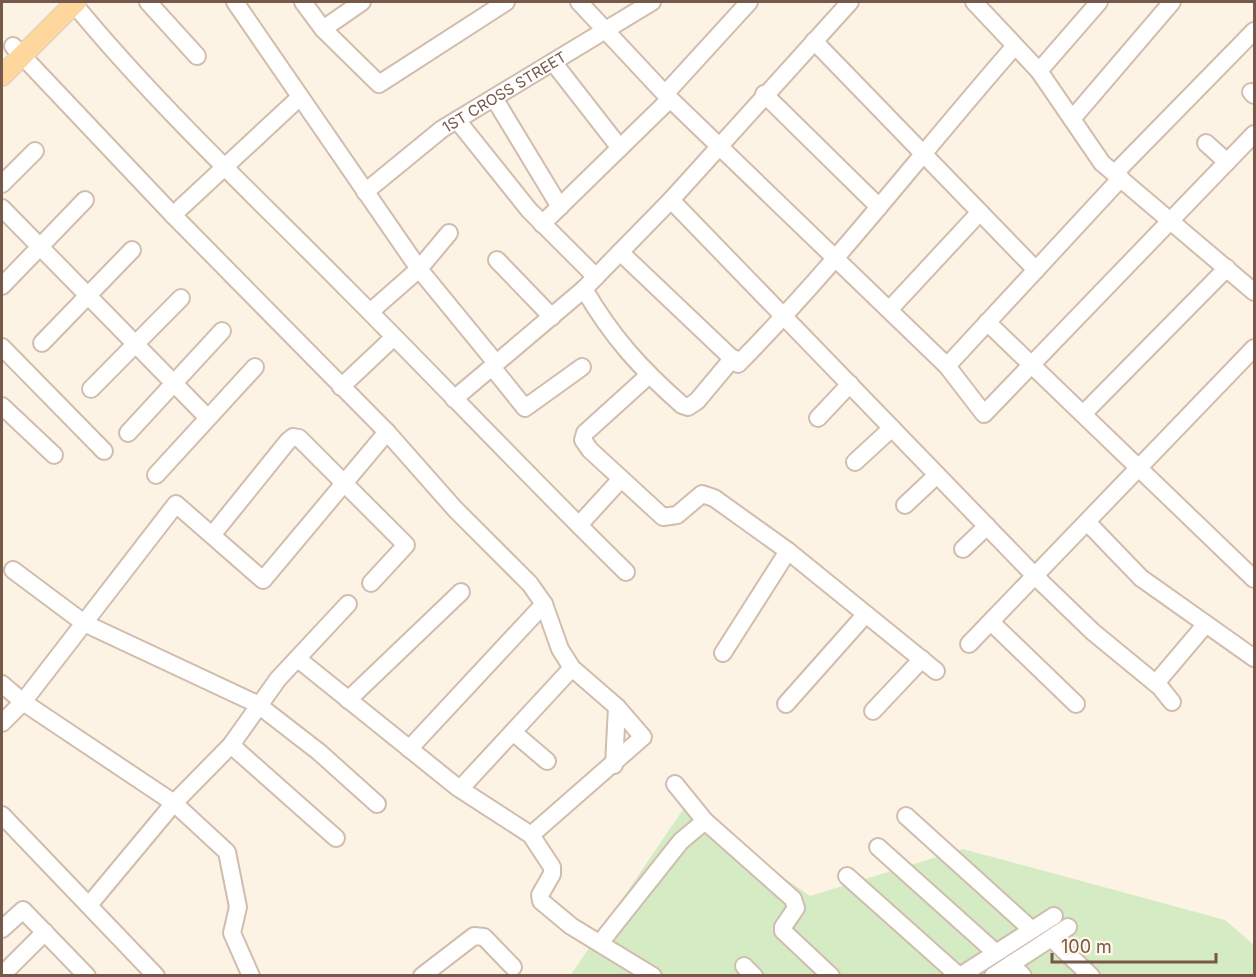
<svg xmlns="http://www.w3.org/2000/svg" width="1256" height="977" viewBox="0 0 1256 977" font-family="Inter,sans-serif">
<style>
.green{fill:#d4ebc3}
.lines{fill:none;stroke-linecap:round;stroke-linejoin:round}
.minor-casing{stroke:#d1bdad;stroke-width:20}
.major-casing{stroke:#d9d1cc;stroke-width:22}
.minor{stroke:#fff;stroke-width:16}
.major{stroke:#fdd79c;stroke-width:20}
.labels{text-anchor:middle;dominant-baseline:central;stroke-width:4.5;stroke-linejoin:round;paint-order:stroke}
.street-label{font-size:15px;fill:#775949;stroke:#fff7ec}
</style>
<rect width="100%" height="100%" fill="#fdf3e5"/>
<path class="green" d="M684,808L810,896L963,849L1225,920L1254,945V976H570Z"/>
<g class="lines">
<defs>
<g id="minor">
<path d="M148,2L197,56"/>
<path d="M235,2L419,269L370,312"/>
<path d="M303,2L323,29L379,84L506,2"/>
<path d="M579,2L665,94L947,366L984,414L1254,134"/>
<path d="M974,2L1039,71L1102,163L1254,292"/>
<path d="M74,4C157,105 254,195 346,288C440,382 531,479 626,572"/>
<path d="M323,29L362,2"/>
<path d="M814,41L1036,270"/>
<path d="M13,46L173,215L387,432L455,509L530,584L544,604L560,649L572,668L617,707L643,737L531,835"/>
<path d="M553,62L620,148"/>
<path d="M1039,71L1099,2"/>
<path d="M1251,92L1254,95"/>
<path d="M665,94L749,2"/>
<path d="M764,94L879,207"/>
<path d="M494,98L560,207"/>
<path d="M1072,119L1172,2"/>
<path d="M457,120L529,210L596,277"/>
<path d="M1206,143L1227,162"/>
<path d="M1115,173L1254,31"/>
<path d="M2,184L35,151"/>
<path id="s1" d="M365,192L442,129L652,2"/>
<path d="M671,200L1036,577L1093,632L1160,687L1172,702"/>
<path d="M2,208L207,417"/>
<path d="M173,215L300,97"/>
<path d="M542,224L670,99"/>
<path d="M449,233L419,269L496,363"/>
<path d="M620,252L738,364C837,264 922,152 1014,47"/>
<path d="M497,260L552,317"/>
<path d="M2,286L85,200"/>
<path d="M584,289C612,337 640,368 682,405L688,407L697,401L733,358"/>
<path d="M889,310L980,212"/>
<path d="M987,322L1254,579"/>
<path d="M42,343L132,250"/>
<path d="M2,347L104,451"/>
<path d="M947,366L1121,178"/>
<path d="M492,367L525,408L582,367"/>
<path d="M648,376L585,433L583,440L590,450L663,517L677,515L702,494L714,498L788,551L936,671"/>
<path d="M341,387L394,337"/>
<path d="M91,389L181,298"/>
<path d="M454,399L584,289L671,200L850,2"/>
<path d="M2,406L54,455"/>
<path d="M1083,414L1227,268"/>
<path d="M818,418L850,384"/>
<path d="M128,433L222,331"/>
<path d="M855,462L892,428"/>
<path d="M156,475L255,367"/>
<path d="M905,505L937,475"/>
<path d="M1088,523L1141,578L1254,658"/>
<path d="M579,525L621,479"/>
<path d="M213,534L288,441L293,437L299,438L406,545L371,583"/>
<path d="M963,549L987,526"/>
<path d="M13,570L84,623L257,704L319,752L377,804"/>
<path d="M991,622L1076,704"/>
<path d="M969,644L1254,348"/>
<path d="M723,653L788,551"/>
<path d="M298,659L457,787L531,835L552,867V874L540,895L541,901L571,926L653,976"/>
<path d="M1156,683L1206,624"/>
<path d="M2,684L23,702L174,803L227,852L238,907L232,933L251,976"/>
<path d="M348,700L461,592"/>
<path d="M786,704L865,615"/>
<path d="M873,711L922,659"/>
<path d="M2,723L23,702L176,504L263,580L387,432"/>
<path d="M513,732L547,761"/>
<path d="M231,745L336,838"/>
<path d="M409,749L544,604"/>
<path d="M614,765L617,707"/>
<path d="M675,784L705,821L793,899L796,908L783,927V931L831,976"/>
<path d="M460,789L572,668"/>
<path d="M2,815L156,976"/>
<path d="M906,816L1032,930"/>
<path d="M878,847L996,953"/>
<path d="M847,876L959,976"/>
<path d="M89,905L174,803L231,745L278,679L348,604"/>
<path d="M2,929L23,910L87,976"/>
<path d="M1051,938L1091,976"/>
<path d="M600,943L681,841L705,821"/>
<path d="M1011,964L1023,976"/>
<path d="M744,966L754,976"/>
<path d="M2,975L45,932"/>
<path d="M422,976L474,936L484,937L513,967"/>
<path d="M960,976L1054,916"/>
<path d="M993,976L1068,927"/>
</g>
<path id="major" d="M2,76L76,2"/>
</defs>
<use href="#minor" class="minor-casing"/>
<use href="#major" class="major-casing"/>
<use href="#minor" class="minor"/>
<use href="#major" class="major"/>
</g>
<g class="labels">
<g class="street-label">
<text stroke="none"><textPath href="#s1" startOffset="172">1ST CROSS STREET</textPath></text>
</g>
</g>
<rect width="1256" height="977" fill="none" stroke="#775949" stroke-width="6"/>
<path d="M1052 953v9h164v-9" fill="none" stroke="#775949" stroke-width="3"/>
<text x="1061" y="953" font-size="18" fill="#775949" stroke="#fff7ec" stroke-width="4.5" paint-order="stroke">100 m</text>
</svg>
